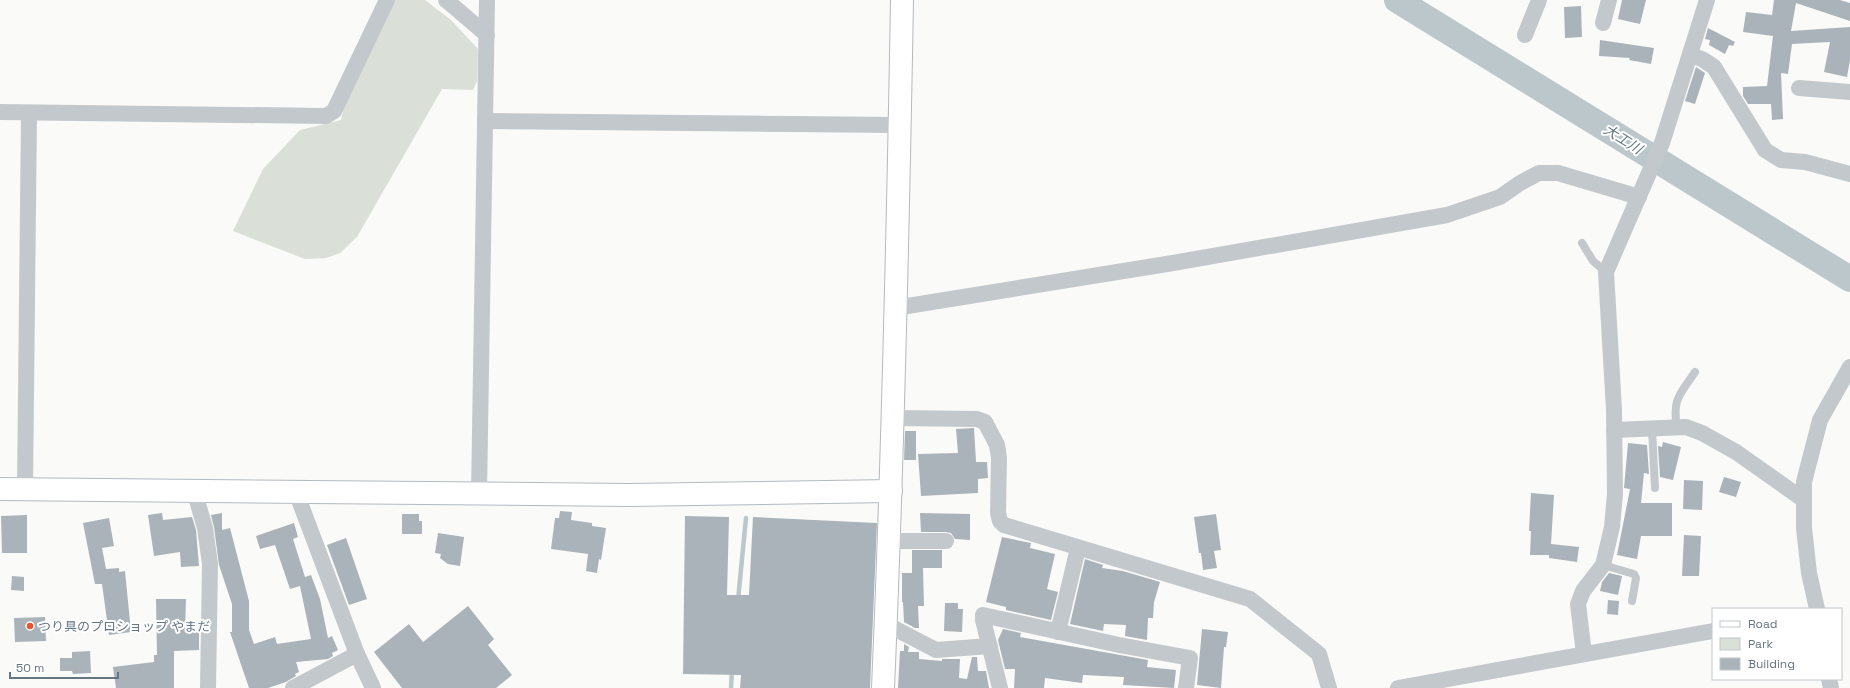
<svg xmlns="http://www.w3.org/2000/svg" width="1850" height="688" viewBox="0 0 1850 688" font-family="'Space Grotesk','Noto Sans JP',sans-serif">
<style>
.green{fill:#dadfd7}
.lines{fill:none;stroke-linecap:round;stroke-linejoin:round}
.stream{stroke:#bbc7cb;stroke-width:4.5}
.river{stroke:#bbc7cb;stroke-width:26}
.building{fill:#aab3b9}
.secondary-casing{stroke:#b3babf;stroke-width:24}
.lane{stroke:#c3c8cc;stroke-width:8}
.street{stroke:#c3c8cc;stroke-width:16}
.secondary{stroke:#fff;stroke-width:22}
.poi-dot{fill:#e4572e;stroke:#fff;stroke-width:1.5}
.labels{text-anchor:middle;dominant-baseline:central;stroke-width:4;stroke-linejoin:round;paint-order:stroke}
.poi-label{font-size:13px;fill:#657683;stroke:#fff;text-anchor:start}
.water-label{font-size:14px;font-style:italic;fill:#60757c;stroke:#fff}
</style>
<rect width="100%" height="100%" fill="#fafaf8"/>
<path class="green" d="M394,0H425L451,20L478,49L477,81L473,90L442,89L357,237L340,253L326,258L305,259L233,231L263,169L300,130L341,120L345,101Z"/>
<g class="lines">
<g class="stream">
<path d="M738,600L746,518"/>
<path d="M731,688L732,669"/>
</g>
<path class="river" d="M1397,0L1850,279"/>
</g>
<g class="building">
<path d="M1622,0H1646L1640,24L1618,19Z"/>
<path d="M1774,0H1840L1850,3V21L1796,3L1791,31L1850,27V60L1847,77L1824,72L1830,42L1792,44L1788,74L1781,73L1783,119L1772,120L1771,104H1748L1743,96V87L1767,86L1773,36L1743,32L1746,12L1772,15Z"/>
<path d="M1581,6L1582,37L1565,38L1564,7Z"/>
<path d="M1708,28L1735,42L1733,46L1729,45L1725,54L1709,45L1710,40L1705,39Z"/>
<path d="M1600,40L1654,48L1651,64L1629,60L1630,58L1599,56Z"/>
<path d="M1696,67L1705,73L1695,104L1685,101Z"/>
<path d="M974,428L976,462H987L988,478L978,479V493L921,496L918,454L958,453L956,429Z"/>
<path d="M905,431H916V460H904Z"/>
<path d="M1663,442L1681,447L1673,480L1660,477L1658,446L1662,447Z"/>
<path d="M1628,443L1647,445L1649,474L1644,473L1641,503H1672V536H1641L1637,559L1617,555L1630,489L1624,488Z"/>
<path d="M1724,477L1741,482L1736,497L1719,492Z"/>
<path d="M1684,480L1703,481L1702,510L1683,509Z"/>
<path d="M1531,493L1554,495L1551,544L1579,547L1577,562L1549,558V555H1530L1531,531H1529Z"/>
<path d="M560,511L572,512L571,520L592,523V526L606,528L601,560L599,559L597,573L586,571L588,554L551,549L555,518H559Z"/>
<path d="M162,513L163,520L192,517L196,530L199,566L181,567L180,552L154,556L148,515Z"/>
<path d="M222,513V530L230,528L249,601V630L254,644L275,637L277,644L311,639L300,586L290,589L275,545L260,549L256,536L294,523L298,537L293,539L305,577L311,575L320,599L328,638L332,636L338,650L332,653L333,656L328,659L296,662L299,672L295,674L296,676L286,682L268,688H249L230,632H232V604L219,565L214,527L211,515Z"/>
<path d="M920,513L970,514V540L955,539L951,533L946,532H921Z"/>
<path d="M402,514H419V521H422V534H402Z"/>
<path d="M1216,514L1221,550L1214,551L1217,568L1203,570L1201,553H1199L1194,517Z"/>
<path d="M27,515V553H2L1,516Z"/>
<path d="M685,516L729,517L727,595H749L753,517L877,523L870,688H740L741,675L683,674Z"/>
<path d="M109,518L114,546L102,548L106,569L119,568V572L125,571L131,632L109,635L102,584H95L83,523Z"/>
<path d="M438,533L464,537L460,566L448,564L440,558L441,554L435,553Z"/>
<path d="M1684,535L1701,536L1699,576H1682Z"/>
<path d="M1002,537L1031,543L1030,548L1055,554L1047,589L1058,592L1051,620L1006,610V607L986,602Z"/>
<path d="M346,538L367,599L349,605L327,545Z"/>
<path d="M912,550H942V568H923L924,606H918L919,628H915L904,622L903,602H902V573H912Z"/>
<path d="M1085,559L1103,565L1102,568L1123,571L1160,582L1154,602L1153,618H1148L1147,640L1125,636L1126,625L1104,624L1103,631L1070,624Z"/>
<path d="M1609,573L1622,576L1618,595L1600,591L1602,582Z"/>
<path d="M12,576L24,577V591L11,590Z"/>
<path d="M156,599H186L185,632H199V650L174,651V688H116L113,667L154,662V655H157Z"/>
<path d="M1608,600L1619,601L1618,615L1607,614Z"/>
<path d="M945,603H958V609H963L962,632L944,631Z"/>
<path d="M468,606L494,639L488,645L512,675L496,688H402L374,652L409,624L423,642Z"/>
<path d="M45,617L46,641L15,642L14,618Z"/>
<path d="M1003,629L1021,633L1020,637L1148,660L1147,667L1176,670L1174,688L1123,685L1124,677L1083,675L1082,683L1045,678L1044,688H1014L1015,669H1005L998,640Z"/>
<path d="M1202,629L1228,632L1226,647H1224L1221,688L1197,685Z"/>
<path d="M904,644L909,647L908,652H919V659L942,661V659H960L959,678L967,679L972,657H977L978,671H986L989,688H898L900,651H904Z"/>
<path d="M90,651L91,673L73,674L72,671H60V658H72V652Z"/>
</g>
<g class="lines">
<defs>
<g id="secondary">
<path d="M0,489L629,495L891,491"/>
<path d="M883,688C893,459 898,229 902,0"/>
</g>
</defs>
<use href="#secondary" class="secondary-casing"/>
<g class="lane">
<path d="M1582,243L1593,261L1606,272"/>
<path d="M1677,428C1672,398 1680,395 1695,372"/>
<path d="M1652,429L1655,488"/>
<path d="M1603,565L1634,574L1636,578L1632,601"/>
</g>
<g class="street">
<path d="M446,0L487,35"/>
<path d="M1603,23L1609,0"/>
<path d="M1525,35L1539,0"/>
<path d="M1690,55L1702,59L1714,67L1765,150L1781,160L1805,162L1850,174"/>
<path d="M1799,88L1850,92"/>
<path d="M0,112L326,116L334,111L387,0"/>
<path d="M485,121L900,125"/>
<path d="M895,308L1173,263L1447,215L1500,197L1520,183L1539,173H1558L1639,197"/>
<path d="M894,418L977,419L985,422L997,445L999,458L998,513L1000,521L1004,525L1250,599L1319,654L1329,688"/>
<path d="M1614,430L1686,427L1702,433L1736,452L1804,500"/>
<path d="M25,488L29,113"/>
<path d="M194,490L205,528L210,564L208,688"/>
<path d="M296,492L357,654L373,688"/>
<path d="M479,494L487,0"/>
<path d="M890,541H946"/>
<path d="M1817,609L1809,573L1804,528V482L1820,420L1850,367"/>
<path d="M886,624L936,650L990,646"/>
<path d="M1058,632L1078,548"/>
<path d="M1584,654L1578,604L1583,591L1603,565L1612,527L1615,494L1614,410L1606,272L1662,143L1707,0"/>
<path d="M1829,679L1831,688"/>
<path d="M293,688L357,654"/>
<path d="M1000,688L983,620V615L1119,645L1190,658L1186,688"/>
<path d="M1398,688L1713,631"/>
</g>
<use href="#secondary" class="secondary"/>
</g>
<circle class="poi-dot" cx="30" cy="626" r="4"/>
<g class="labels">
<g class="poi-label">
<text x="38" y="626">つり具のプロショップ やまだ</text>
</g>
<g class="water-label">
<text transform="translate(1623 139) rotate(32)">大工川</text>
</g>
</g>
<rect x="1712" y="608" width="130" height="72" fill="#ffffff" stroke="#c1c8cd"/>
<rect x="1720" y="621" width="20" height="6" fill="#ffffff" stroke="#c1c8cd"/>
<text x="1748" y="628" font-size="12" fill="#657683">Road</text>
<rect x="1720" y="638" width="20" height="12" fill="#dadfd7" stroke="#c1c8cd"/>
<text x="1748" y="648" font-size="12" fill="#657683">Park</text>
<rect x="1720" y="658" width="20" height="12" fill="#aab3b9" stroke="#c1c8cd"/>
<text x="1748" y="668" font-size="12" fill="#657683">Building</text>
<path d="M10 672v6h108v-6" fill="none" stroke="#657683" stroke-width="2"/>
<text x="16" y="672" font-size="12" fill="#657683" stroke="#ffffff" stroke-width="3" paint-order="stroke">50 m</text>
</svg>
